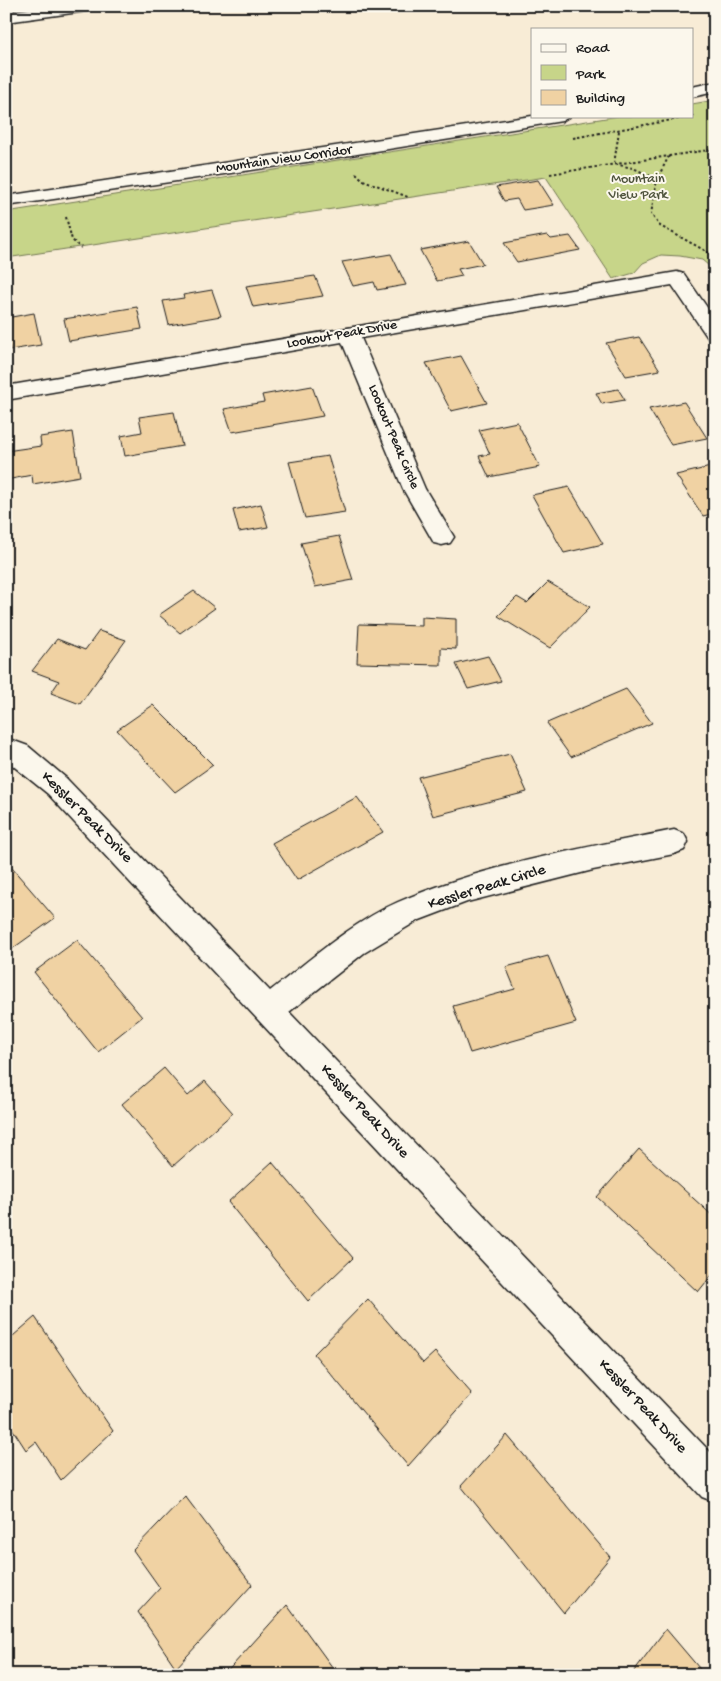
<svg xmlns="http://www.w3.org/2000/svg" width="721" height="1681" viewBox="0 0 721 1681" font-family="'Gochi Hand',sans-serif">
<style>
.green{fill:#c7d589;stroke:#727852}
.building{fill:#f0d2a3;stroke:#1c1c1c}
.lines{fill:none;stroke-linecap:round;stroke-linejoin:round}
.minor-casing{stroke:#1c1c1c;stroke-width:3}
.trunk-casing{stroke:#1c1c1c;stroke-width:3}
.path{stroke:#1c1c1c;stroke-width:2;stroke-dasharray:2.5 2.5;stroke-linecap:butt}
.minor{fill:#fbf7ec;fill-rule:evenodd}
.trunk{fill:#fbf7ec;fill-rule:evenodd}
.labels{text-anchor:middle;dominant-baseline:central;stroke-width:4;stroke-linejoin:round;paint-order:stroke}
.far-street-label{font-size:14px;fill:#1c1c1c;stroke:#fbf7ec}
.far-park-label{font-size:14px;fill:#4f543d;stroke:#fbf7ec}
.street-label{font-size:16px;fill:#1c1c1c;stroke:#fbf7ec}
</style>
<rect width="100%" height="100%" fill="#f8ecd6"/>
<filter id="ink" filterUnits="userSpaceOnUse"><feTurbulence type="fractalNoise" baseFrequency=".02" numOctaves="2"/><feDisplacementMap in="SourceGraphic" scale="10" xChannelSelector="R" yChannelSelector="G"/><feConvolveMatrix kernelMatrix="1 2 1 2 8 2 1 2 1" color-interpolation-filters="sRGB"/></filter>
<g filter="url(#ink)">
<path class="green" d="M715,100V271L702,260L680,256L661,255L643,263L634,273L613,279L546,177L6,258V212L619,116H692V104Z"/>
<g class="building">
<path d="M538,180L554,205L523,210L517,199L504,201L496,187Z"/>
<path d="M547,235L551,239L570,236L580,250L517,262L504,243Z"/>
<path d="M469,241L483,264L458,269L462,276L437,281L420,250Z"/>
<path d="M391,254L406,285L377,290L374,282L353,286L342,262Z"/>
<path d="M315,276L323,296L253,307L246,286Z"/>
<path d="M212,290L221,316L169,325L163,301L184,298L183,295Z"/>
<path d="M137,307L142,329L69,341L64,319Z"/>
<path d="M34,313L41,345L10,350L9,342L6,343V318Z"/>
<path d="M639,337L660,370L626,376L606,343Z"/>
<path d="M461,356L487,403L451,411L426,363Z"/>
<path d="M312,386L323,416L232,432L224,409L264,402L262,395Z"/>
<path d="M618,389L625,400L602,404L596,393Z"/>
<path d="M684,402L707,438L671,445L649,409Z"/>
<path d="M174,412L182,446L125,456L121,436L142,432L139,417Z"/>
<path d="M517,422L540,467L489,477L479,456L490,454L479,430Z"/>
<path d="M73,432L80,476L33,484L32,475L6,480V451L41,446L40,437Z"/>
<path d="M328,456L345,512L305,518L289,462Z"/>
<path d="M715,466V513L703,516L676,475Z"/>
<path d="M569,487L603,544L564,553L532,495Z"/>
<path d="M261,504L268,527L239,532L233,510Z"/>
<path d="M339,536L353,580L315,587L301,543Z"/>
<path d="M548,582L590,607L550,648L498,616L517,597L527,603Z"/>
<path d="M194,591L215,608L180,633L159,615Z"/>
<path d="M422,617L456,619V649L441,648V665L357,663L359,624L422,626Z"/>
<path d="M99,631L126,640L80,704L51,693L59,681L32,671L57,639L85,650Z"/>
<path d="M488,656L501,681L468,689L456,664Z"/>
<path d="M626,689L652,723L571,757L547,723Z"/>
<path d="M153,705L213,765L175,792L117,730Z"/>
<path d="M510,754L527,792L433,816L418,777Z"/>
<path d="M357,797L383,832L297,880L272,843Z"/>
<path d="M6,861L55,918L12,949L6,943Z"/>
<path d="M77,940L142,1017L98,1052L34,972Z"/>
<path d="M548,956L576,1023L470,1053L453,1006L515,989L506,967Z"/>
<path d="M164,1068L188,1096L205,1081L233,1113L173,1166L122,1104Z"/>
<path d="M639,1149L715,1218V1271L698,1292L597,1197Z"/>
<path d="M272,1162L353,1258L308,1301L228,1202Z"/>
<path d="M368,1299L423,1363L435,1352L472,1394L408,1466L314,1354Z"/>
<path d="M35,1317L113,1431L61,1480L36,1442L26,1450L6,1419V1342Z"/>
<path d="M507,1435L610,1557L564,1613L461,1486Z"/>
<path d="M185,1496L252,1585L176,1668L138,1612L160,1588L133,1550Z"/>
<path d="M287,1605L338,1675H224Z"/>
<path d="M666,1629L705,1675H631Z"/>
</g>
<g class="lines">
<defs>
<g id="minor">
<path d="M677,272L684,274L715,319V340L708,338L672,285L361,338L425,489L454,537L450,543L442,545L434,543L403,489L342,342L6,400V386Z"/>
<path d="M6,738L28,746L66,778L270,991C310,960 351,923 398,902C482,865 584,848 674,830L684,834L688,842L684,850L674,854L593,870L467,902L417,921L364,953L289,1012L715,1457V1502L702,1497L48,794L6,760Z"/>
</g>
<g id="trunk">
<path d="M51,6H94L87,11L6,22V12Z"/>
<path d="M715,82V92L692,97V87Z"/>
<path d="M532,116H570L562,121L320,160L6,206V196Z"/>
</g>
</defs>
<use href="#minor" class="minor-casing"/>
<use href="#trunk" class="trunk-casing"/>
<g class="path">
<path d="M619,131L614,164L633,168L657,179"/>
<path d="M573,138L694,116"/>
<path d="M669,156L657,179L651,214L660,226L715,256"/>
<path d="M356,173L363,180L408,197"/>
<path d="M550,174L715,149"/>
<path d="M66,217L72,240L81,248"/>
</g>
<use href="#minor" class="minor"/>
<use href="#trunk" class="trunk"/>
</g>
</g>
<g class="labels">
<g class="far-street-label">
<text transform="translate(284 160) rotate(-8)">Mountain View Corridor</text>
<text transform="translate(342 335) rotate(-10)">Lookout Peak Drive</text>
<text transform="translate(393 437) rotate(67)">Lookout Peak Circle</text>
</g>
<g class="far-park-label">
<text x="638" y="179">Mountain<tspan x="638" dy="16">View Park</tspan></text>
</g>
<g class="street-label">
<text transform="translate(86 818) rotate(45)">Kessler Peak Drive</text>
<text transform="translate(487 888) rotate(-17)">Kessler Peak Circle</text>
<text transform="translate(364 1112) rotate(47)">Kessler Peak Drive</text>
<text transform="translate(642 1407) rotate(47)">Kessler Peak Drive</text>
</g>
</g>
<rect width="721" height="1681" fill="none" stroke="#fbf7ec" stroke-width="25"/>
<rect x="12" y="12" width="696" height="1656" fill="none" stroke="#1c1c1c" stroke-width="2" filter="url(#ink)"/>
<rect x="531" y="28" width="162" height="90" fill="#fbf7ec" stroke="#a29f99"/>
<rect x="541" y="44" width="25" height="8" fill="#fbf7ec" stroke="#a29f99"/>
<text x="576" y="52" font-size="15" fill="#1c1c1c">Road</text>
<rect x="541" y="65" width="25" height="15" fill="#c7d589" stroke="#a29f99"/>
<text x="576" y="78" font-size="15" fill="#1c1c1c">Park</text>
<rect x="541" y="90" width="25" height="15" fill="#f0d2a3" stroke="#a29f99"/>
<text x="576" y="102" font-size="15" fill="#1c1c1c">Building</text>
</svg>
